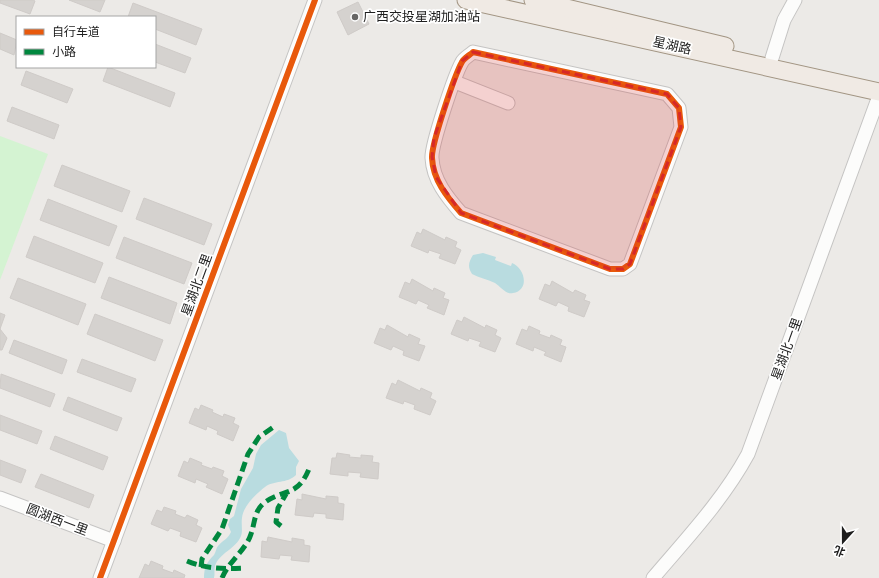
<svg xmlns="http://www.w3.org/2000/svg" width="879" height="578" viewBox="0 0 879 578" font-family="'Sofia Sans Condensed','Noto Sans SC',sans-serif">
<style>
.park{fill:#d4f3d2}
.water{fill:#b9dce0}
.building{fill:#d5d2cf;stroke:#cfcbc8}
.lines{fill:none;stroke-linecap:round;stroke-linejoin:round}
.minor-casing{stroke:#c5c4c3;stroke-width:15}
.major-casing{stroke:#a29583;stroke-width:19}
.minor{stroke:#fcfcfb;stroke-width:13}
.major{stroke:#f0eae4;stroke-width:17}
.quiet{stroke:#00873e;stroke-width:5;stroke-dasharray:10 5;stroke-linecap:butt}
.cycleway-casing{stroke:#fff;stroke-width:8}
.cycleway{stroke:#e8590c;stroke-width:6}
.marked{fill:#d62828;fill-opacity:0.2;stroke:#d62828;stroke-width:3;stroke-dasharray:8 5;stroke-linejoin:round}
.poi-dot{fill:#666564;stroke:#fff;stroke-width:1.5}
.labels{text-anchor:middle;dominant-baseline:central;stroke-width:3.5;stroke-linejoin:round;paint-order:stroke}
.poi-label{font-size:13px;fill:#1e1e1e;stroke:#fff;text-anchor:start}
.street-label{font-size:13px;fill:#1e1e1e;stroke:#fff}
</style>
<rect width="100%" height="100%" fill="#eceae7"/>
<path class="park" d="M0,136L48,154L0,280Z"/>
<g class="water">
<path d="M483,253L496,257L495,260L511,266L512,263C525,268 530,290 513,293C506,295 500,286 495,283C487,279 479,278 472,274C467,266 469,262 473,255Z"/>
<path d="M279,430L286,433L289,448L299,461L296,467V475C287,484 274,480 265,487C256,494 243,506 242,518C241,524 243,531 241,536C236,549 219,553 215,566C214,569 215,574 214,578H204C204,567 207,562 214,555C216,552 216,548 218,546C223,540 228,539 231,532L228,525L230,519L234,516L241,489L253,468L256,454L261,445Z"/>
</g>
<g class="building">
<path d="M0,0H33L35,1L30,14L0,3Z"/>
<path d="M69,0H105L100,12Z"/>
<path d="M358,2L369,24L348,35L337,12Z"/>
<path d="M133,3L202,29L196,45L155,29V17H128Z"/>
<path d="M0,33L17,40L14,55L0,49Z"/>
<path d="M155,44L191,58L185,73L155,62Z"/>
<path d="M108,67L175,93L170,107L103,81Z"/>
<path d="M26,71L73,89L67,103L21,85Z"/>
<path d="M12,107L59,125L54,139L7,121Z"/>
<path d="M62,165L130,191L122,212L54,186Z"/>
<path d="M144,198L212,224L204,245L136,219Z"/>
<path d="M48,199L117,226L109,246L40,220Z"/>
<path d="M423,229L445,240L446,237L457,242L455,247L461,250L455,264L439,258L441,254L429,250L428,253L411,246L417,232L421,234Z"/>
<path d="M34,236L103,263L95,283L26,257Z"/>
<path d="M124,237L192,263L184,284L116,258Z"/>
<path d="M109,277L177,303L170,324L101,298Z"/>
<path d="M18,278L86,304L78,325L10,298Z"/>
<path d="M412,279L433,291L434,288L445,293L443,298L449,300L444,315L427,308L429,305L418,300L416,304L399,297L405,282L410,284Z"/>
<path d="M552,281L573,293L575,290L586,295L584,300L590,302L584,317L568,311L569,307L558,302L556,306L539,299L545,284L550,286Z"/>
<path d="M0,313L5,315L0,329Z"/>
<path d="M95,314L163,340L155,361L87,334Z"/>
<path d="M464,317L485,328L486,325L497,330L495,335L501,338L495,352L479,346L481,342L469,338L468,341L451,334L457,320L462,322Z"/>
<path d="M387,325L408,337L409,334L420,339L418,344L425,346L419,361L403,355L404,351L393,346L391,350L374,343L380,328L385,330Z"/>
<path d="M529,326L540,331L539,334L550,338L551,335L562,340L560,345L566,347L561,362L544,355L546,352L534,347L533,351L516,344L522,329L527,331Z"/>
<path d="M0,329L7,338L2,350H0Z"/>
<path d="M14,340L67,360L62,374L9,353Z"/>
<path d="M82,359L136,379L131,392L77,372Z"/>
<path d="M1,374L55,394L50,407L0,388Z"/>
<path d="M398,380L420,391L421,388L432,393L430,398L436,401L430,415L414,409L415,405L404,401L403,404L386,398L392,383L396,385Z"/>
<path d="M68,397L122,418L117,431L63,410Z"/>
<path d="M201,405L213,410L212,412L223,417L224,414L235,418L233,423L239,426L233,441L217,434L218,431L207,426L206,430L189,423L195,408L199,410Z"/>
<path d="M0,415L42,431L37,444L0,430Z"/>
<path d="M55,436L108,457L103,470L50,449Z"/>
<path d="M337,453L350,455L349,457L361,458V455L373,456L372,462L379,463L378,479L360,477L361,473L348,472V476L330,474L332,458H336Z"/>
<path d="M190,458L202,463L201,465L212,469L213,467L224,471L222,476L228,479L222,494L206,487L208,484L196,479L195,483L178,476L184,461L188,463Z"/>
<path d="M0,460L26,470L21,483L0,475Z"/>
<path d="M41,474L94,495L89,508L35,487Z"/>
<path d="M302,494L326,499V496L338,497V503L344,504L343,520L326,518V514L314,513L313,517L295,515L297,499L302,500Z"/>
<path d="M164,507L176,511L175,514L185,518L187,515L198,520L196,525L202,528L196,542L180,536L181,532L170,528L168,531L151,524L157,510L162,512Z"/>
<path d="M268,537L292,542V538L304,540V545L310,546L309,562L291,560L292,556L280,555L279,559L261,557L262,541L267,542Z"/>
<path d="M151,561L163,566L162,569L173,573L174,570L185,575L184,578H139L145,564L149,566Z"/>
</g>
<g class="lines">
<defs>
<g id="minor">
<path d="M473,52L667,94L679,108L681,127L630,264L623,269H610L461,213C447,197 433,180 432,158C431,145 455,74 462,62C464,58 470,55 473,52Z"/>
<path d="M772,58L784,20L795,0"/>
<path d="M455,82L508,103"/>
<path d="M0,498L114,541"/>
<path d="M100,578L315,0"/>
<path d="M653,578C687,538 723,500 748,454L879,96"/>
</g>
<g id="major">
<path d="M466,0L879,92"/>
<path d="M533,0L725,46"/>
</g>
</defs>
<use href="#minor" class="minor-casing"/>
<use href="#major" class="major-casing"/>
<use href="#minor" class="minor"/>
<use href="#major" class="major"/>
<g class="quiet">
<path d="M281,526L276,522L278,508L286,494"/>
<path d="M187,561C206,569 223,569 244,568"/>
<path d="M201,567L202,559L222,529L248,454L259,437L275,426"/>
<path d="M222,578C229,561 246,550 251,534C255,523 254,511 264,503C284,488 297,498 309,469"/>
</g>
<defs>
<g id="cycleway">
<path d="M473,52L667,94L679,108L681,127L630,264L623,269H610L461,213C447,197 433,180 432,158C431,145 455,74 462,62C464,58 470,55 473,52Z"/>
<path d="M100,578L315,0"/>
</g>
</defs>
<use href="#cycleway" class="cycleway-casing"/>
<use href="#cycleway" class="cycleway"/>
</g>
<path class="marked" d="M473,52L667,94L679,108L681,127L630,264L623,269H610L461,213L436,177L432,157L434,138L462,61Z"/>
<circle class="poi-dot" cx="355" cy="17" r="4"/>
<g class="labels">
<g class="poi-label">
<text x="363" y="17">广西交投星湖加油站</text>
</g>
<g class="street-label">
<text transform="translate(672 46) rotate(13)">星湖路</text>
<text transform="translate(197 285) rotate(-70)">星湖北二里</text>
<text transform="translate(787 349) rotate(-70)">星湖北一里</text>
<text transform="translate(57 520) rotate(21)">圆湖西一里</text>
</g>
</g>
<rect x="16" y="16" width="140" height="52" fill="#ffffff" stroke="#a5a5a5"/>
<rect x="24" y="29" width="20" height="6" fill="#e8590c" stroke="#a5a5a5"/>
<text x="52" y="36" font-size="12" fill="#1e1e1e">自行车道</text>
<rect x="24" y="49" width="20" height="6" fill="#00873e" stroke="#a5a5a5"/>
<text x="52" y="56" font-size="12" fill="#1e1e1e">小路</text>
<g transform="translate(843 542) rotate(201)" stroke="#ffffff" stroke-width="3" paint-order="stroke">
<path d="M0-3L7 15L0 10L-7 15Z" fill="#1e1e1e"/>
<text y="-6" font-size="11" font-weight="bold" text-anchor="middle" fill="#1e1e1e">北</text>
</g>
</svg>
